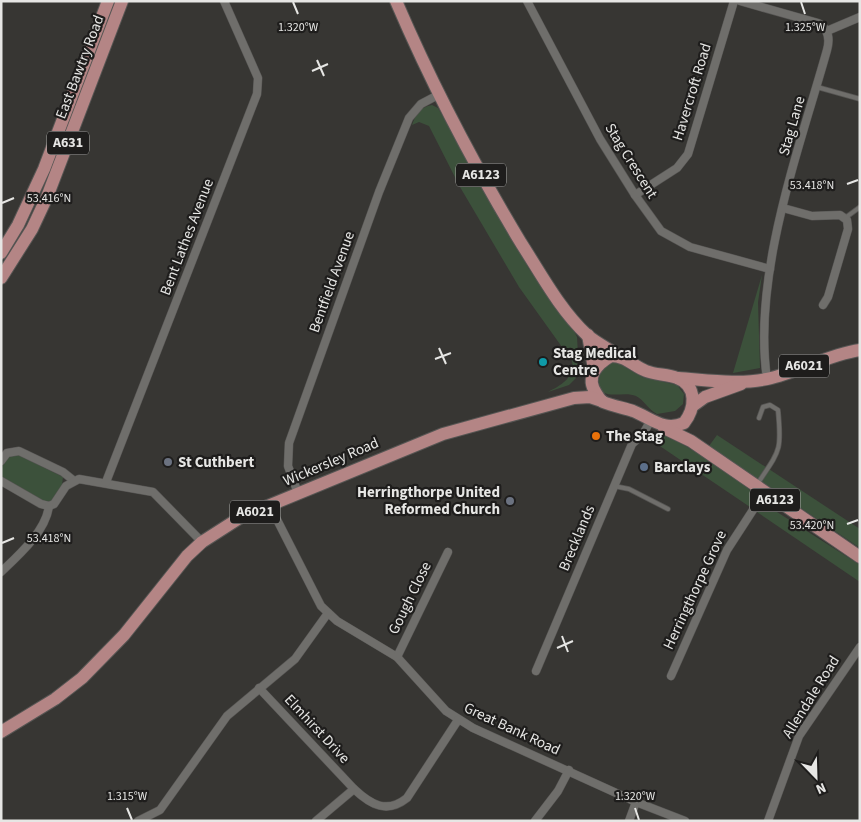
<svg xmlns="http://www.w3.org/2000/svg" width="861" height="822" viewBox="0 0 861 822" font-family="'Source Sans 3',sans-serif">
<style>
.green{fill:#3c513b}
.lines{fill:none;stroke-linecap:round;stroke-linejoin:round}
.lane-casing{stroke:#565553;stroke-width:5.5}
.street-casing{stroke:#565553;stroke-width:9}
.primary-casing{stroke:#565553;stroke-width:14}
.lane{stroke:#6f6e6b;stroke-width:4}
.street{stroke:#6f6e6b;stroke-width:8}
.primary{stroke:#b48585;stroke-width:12}
.ticks{fill:none;stroke:#e6e6e4;stroke-width:2}
.culture-dot{fill:#0f9aa8;stroke:#1e1d1c;stroke-width:2}
.food-dot{fill:#e8710a;stroke:#1e1d1c;stroke-width:2}
.worship-dot{fill:#6b7280;stroke:#1e1d1c;stroke-width:2}
.service-dot{fill:#5c6f8a;stroke:#1e1d1c;stroke-width:2}
.labels{text-anchor:middle;dominant-baseline:central;stroke-width:4.5;stroke-linejoin:round;paint-order:stroke}
.shield{fill:#1e1d1c;stroke:#aaaaa8;stroke-width:1}
.shield-label{font-size:14px;font-weight:bold;fill:#e6e6e4}
.street-label{font-size:15px;fill:#e6e6e4;stroke:#1e1d1c}
.poi-label{font-size:15px;font-weight:bold;fill:#e6e6e4;stroke:#1e1d1c;text-anchor:start}
.ticks-label{font-size:12px;text-anchor:middle;fill:#e6e6e4;stroke:#1e1d1c;stroke-width:4.5;stroke-linejoin:round;paint-order:stroke}
</style>
<rect width="100%" height="100%" fill="#373633"/>
<g class="green">
<path d="M432,105L438,108L529,269L571,325L577,337L578,354L576,378L569,385L548,392C561,385 575,378 572,361L519,287L460,187L429,126L419,122L412,125C416,114 420,107 432,105Z"/>
<path d="M762,275L758,302L760,368L733,373Z"/>
<path d="M608,363H618L642,377L677,385L684,394L683,404L675,411L657,414C648,409 644,400 636,396C624,390 601,402 599,384C598,376 602,368 608,363Z"/>
<path d="M652,432C667,431 750,483 755,497L750,507L645,436Z"/>
<path d="M717,435L860,529V548L709,446Z"/>
<path d="M17,454L63,477L62,485L52,501L44,502L2,477C0,465 5,457 17,454Z"/>
<path d="M762,504L766,505L860,565V582L757,512Z"/>
</g>
<g class="lines">
<defs>
<g id="lane">
<path d="M817,87L860,99"/>
<path d="M845,218L860,207"/>
<path d="M758,483C780,450 782,451 778,410L770,405L763,407L759,418"/>
<path d="M614,486L629,489L668,509"/>
</g>
<g id="street">
<path d="M527,1L600,139L635,195L661,231L690,247L770,269"/>
<path d="M740,1L818,23C829,29 830,39 827,50C799,150 752,275 767,379"/>
<path d="M827,31L860,17"/>
<path d="M635,195L677,168L688,154L734,1"/>
<path d="M783,208L812,216L840,215L847,220L848,229L828,297L823,305"/>
<path d="M1,461L7,453L19,451L63,472L73,480"/>
<path d="M1,481L41,504L49,506L54,504L66,486L79,479L153,492L202,542"/>
<path d="M106,482L257,94L258,78L224,1"/>
<path d="M298,493L288,466L289,443L379,192L409,118L421,104L438,95"/>
<path d="M270,506L321,606L337,621L397,657L446,711L473,728L636,802L685,821"/>
<path d="M1,572C19,555 46,531 49,506"/>
<path d="M397,657L448,552"/>
<path d="M536,671L632,444L643,434L651,420"/>
<path d="M671,676L727,550L764,493"/>
<path d="M259,688L354,789"/>
<path d="M138,821L160,810L227,716L295,659L328,613"/>
<path d="M316,821L354,789C371,805 387,814 407,798L458,720"/>
<path d="M535,821L558,791L569,770"/>
<path d="M629,821L636,802"/>
<path d="M768,821L799,736L860,647"/>
</g>
<g id="primary">
<path d="M396,1C432,85 474,165 521,243C541,274 560,310 587,335C596,343 609,349 619,356"/>
<path d="M1,253L18,225L44,169L108,1"/>
<path d="M1,278L32,229L47,197L122,1"/>
<path d="M588,335L594,369"/>
<path d="M611,356C626,356 633,366 646,371C656,375 667,374 677,378C698,386 695,409 684,423C664,432 651,418 633,411C624,408 613,406 603,402C600,400 598,396 596,393C585,377 597,364 611,356Z"/>
<path d="M678,378C707,380 738,385 767,379C799,372 827,355 860,350"/>
<path d="M694,405L705,397L741,384"/>
<path d="M664,428L691,441L860,557"/>
<path d="M1,732L55,699L82,678L124,635L187,556L202,542L241,517L443,434L574,398L590,397L602,401"/>
</g>
</defs>
<use href="#lane" class="lane-casing"/>
<use href="#street" class="street-casing"/>
<use href="#primary" class="primary-casing"/>
<use href="#lane" class="lane"/>
<use href="#street" class="street"/>
<use href="#primary" class="primary"/>
</g>
<path class="ticks" d="M293,2L298,14M801,2L805,14M317,60L324,76M312,71L328,64M847,184L858,180M2,203L14,198M439,348L446,364M435,359L451,353M847,524L858,520M2,543L14,538M562,636L568,652M557,648L573,641M127,808L132,820M635,808L639,820"/>
<circle class="culture-dot" cx="543" cy="362" r="5"/>
<circle class="food-dot" cx="596" cy="436" r="5"/>
<g class="worship-dot">
<circle cx="168" cy="462" r="5"/>
<circle cx="510" cy="501" r="5"/>
</g>
<circle class="service-dot" cx="644" cy="467" r="5"/>
<g class="labels">
<g class="shield">
<rect x="47" y="131.5" width="42" height="23" rx="4"/>
<rect x="456" y="163.5" width="50" height="23" rx="4"/>
<rect x="779" y="354.5" width="50" height="23" rx="4"/>
<rect x="750" y="488.5" width="50" height="23" rx="4"/>
<rect x="230" y="500.5" width="50" height="23" rx="4"/>
</g>
<g class="shield-label">
<text x="68" y="143">A631</text>
<text x="481" y="175">A6123</text>
<text x="804" y="366">A6021</text>
<text x="775" y="500">A6123</text>
<text x="255" y="512">A6021</text>
</g>
<g class="street-label">
<text transform="translate(80 67) rotate(-69)">East Bawtry Road</text>
<text transform="translate(692 92) rotate(-73)">Havercroft Road</text>
<text transform="translate(792 126) rotate(-74)">Stag Lane</text>
<text transform="translate(631 161) rotate(58)">Stag Crescent</text>
<text transform="translate(187 237) rotate(-69)">Bent Lathes Avenue</text>
<text transform="translate(332 282) rotate(-70)">Bentfield Avenue</text>
<text transform="translate(331 462) rotate(-23)">Wickersley Road</text>
<text transform="translate(577 538) rotate(-67)">Brecklands</text>
<text transform="translate(695 590) rotate(-65)">Herringthorpe Grove</text>
<text transform="translate(410 598) rotate(-64)">Gough Close</text>
<text transform="translate(811 697) rotate(-58)">Allendale Road</text>
<text transform="translate(317 729) rotate(47)">Elmhirst Drive</text>
<text transform="translate(512 729) rotate(25)">Great Bank Road</text>
</g>
<g class="poi-label">
<text x="553" y="353">Stag Medical<tspan x="553" dy="17">Centre</tspan></text>
<text x="606" y="436">The Stag</text>
<text x="178" y="462">St Cuthbert</text>
<text x="654" y="467">Barclays</text>
<text x="500" y="492" text-anchor="end">Herringthorpe United<tspan x="500" dy="17">Reformed Church</tspan></text>
</g>
</g>
<g class="ticks-label">
<text x="298" y="31">1.320°W</text>
<text x="805" y="31">1.325°W</text>
<text x="812" y="189">53.418°N</text>
<text x="49" y="202">53.416°N</text>
<text x="812" y="529">53.420°N</text>
<text x="49" y="542">53.418°N</text>
<text x="127" y="800">1.315°W</text>
<text x="635" y="800">1.320°W</text>
</g>
<rect width="861" height="822" fill="none" stroke="#e6e6e4" stroke-width="5"/>
<g transform="translate(816 777) rotate(157)" stroke="#1e1d1c" stroke-width="4" paint-order="stroke">
<path d="M0-4L9 19L0 12L-9 19Z" fill="#e6e6e4"/>
<text y="-8" font-size="14" font-weight="bold" text-anchor="middle" fill="#e6e6e4">N</text>
</g>
</svg>
